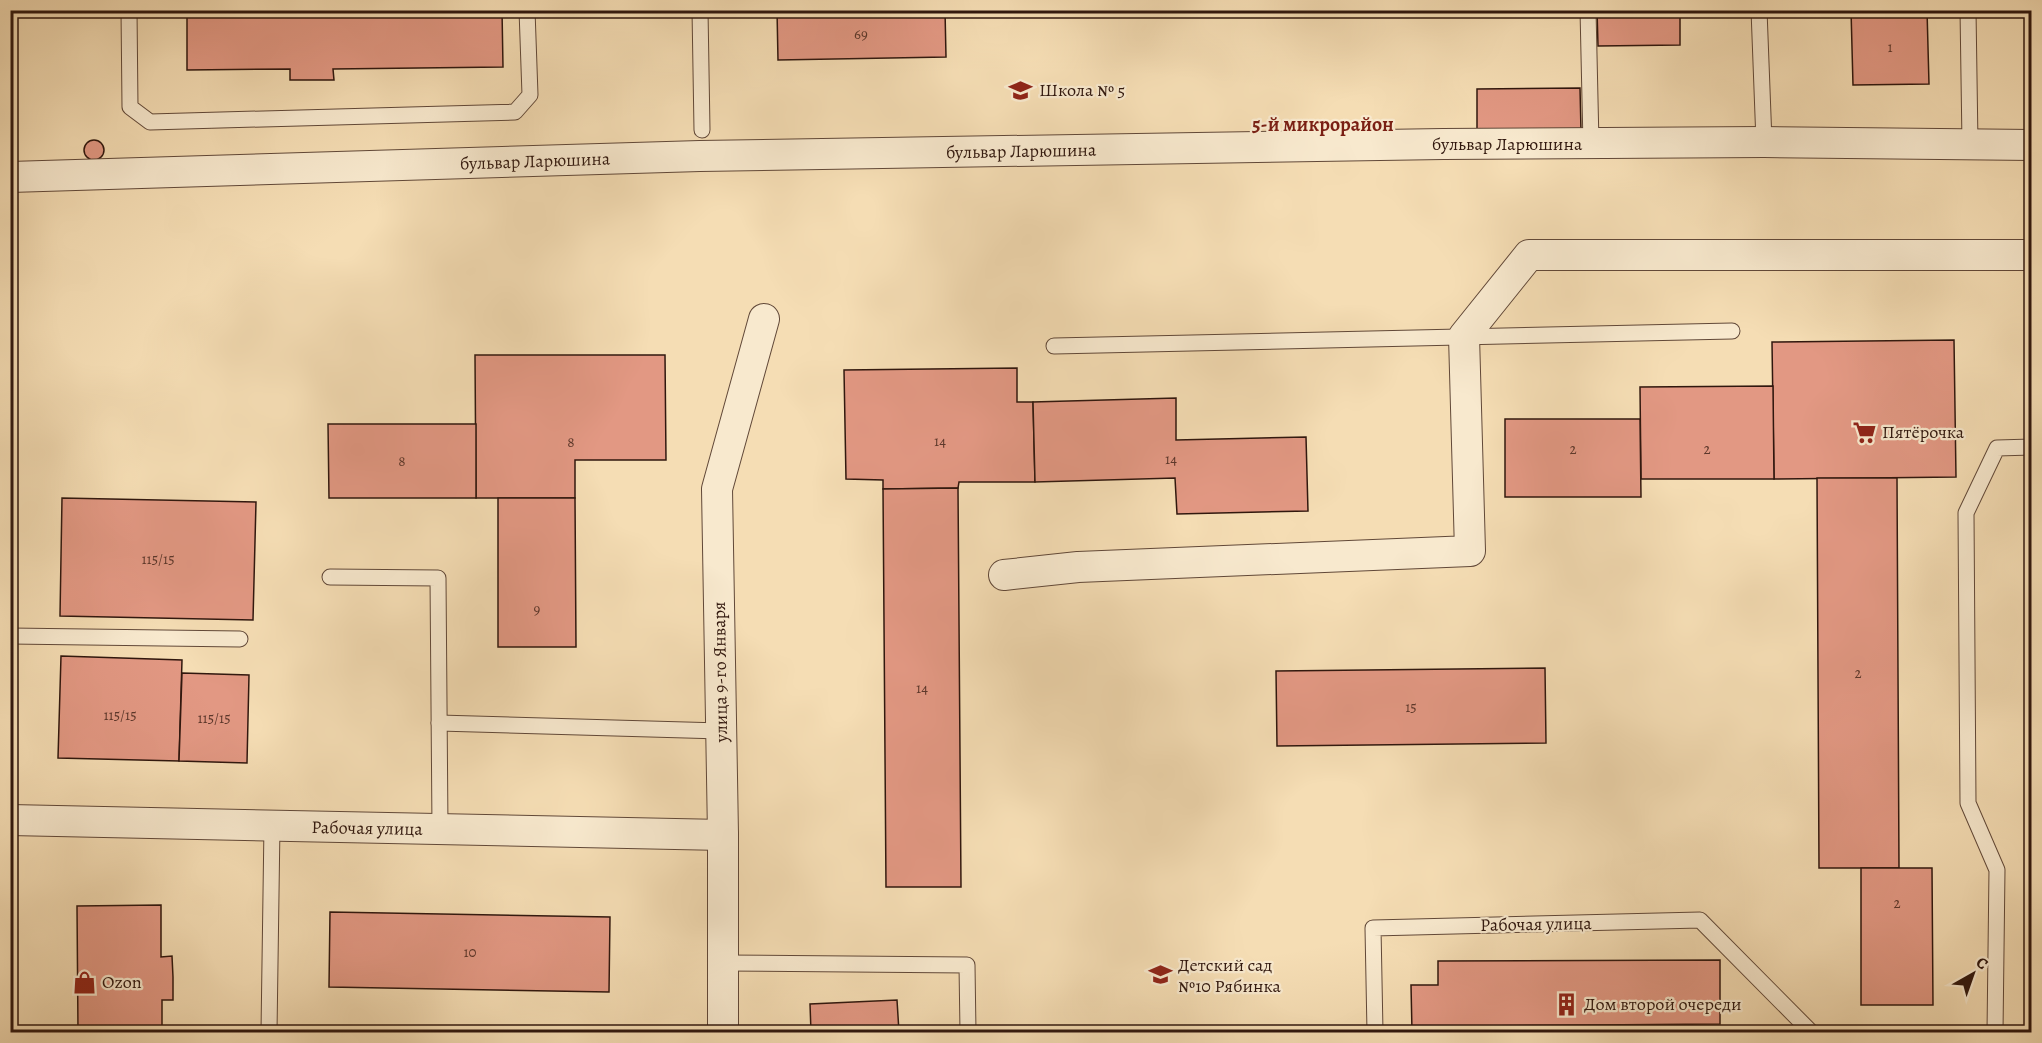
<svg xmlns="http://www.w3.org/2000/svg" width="2042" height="1043" viewBox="0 0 2042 1043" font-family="Alegreya,serif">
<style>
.building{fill:#e29883;stroke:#30170e;stroke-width:1.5}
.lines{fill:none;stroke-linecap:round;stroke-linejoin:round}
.lane-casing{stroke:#614838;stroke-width:17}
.street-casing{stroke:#614838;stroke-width:32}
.lane{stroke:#f8e9ce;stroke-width:15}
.street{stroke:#f8e9ce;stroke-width:30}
.labels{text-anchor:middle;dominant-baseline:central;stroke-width:4.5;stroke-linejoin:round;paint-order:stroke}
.number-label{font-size:15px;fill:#5c372b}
.poi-label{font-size:18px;fill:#30170e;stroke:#f8e9ce;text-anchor:start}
.street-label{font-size:18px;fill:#30170e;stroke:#f8e9ce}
.neighbourhood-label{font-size:20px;font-weight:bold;fill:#7a1f14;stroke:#f8e9ce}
</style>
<rect width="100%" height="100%" fill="#f5ddb4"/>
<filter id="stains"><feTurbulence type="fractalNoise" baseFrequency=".00333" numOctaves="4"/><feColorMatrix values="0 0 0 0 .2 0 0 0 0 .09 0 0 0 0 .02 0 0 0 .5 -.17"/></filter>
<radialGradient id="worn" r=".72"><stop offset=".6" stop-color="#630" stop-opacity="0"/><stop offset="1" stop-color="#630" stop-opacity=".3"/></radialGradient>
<g class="building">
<path d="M187,10H502L503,67L333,69L334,80H290V69L187,70Z"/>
<path d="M777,10H945L946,57L778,60Z"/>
<path d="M1597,10H1680V45L1598,46Z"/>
<path d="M1851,10H1927L1929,84L1853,85Z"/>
<path d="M1580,88L1581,131L1477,133V89Z"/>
<circle cx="94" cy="150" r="10"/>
<path d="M1954,340L1956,477L1774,479L1772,342Z"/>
<path d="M475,355H665L666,460H575V498H476Z"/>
<path d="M1017,368V402H1033L1035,482H959L958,488L883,489V480L846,479L844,370Z"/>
<path d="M1773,386L1774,479H1641L1640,387Z"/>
<path d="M1176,398V440L1306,437L1308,511L1177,514L1175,478L1035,482L1033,402Z"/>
<path d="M1505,419H1640L1641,497H1505Z"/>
<path d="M328,424H476V498H329Z"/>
<path d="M1817,478H1897L1899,868H1819Z"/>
<path d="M958,488L961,887H886L883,489Z"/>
<path d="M62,498L256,502L253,620L60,616Z"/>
<path d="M498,498H575L576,647H498Z"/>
<path d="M61,656L182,660L179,761L58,758Z"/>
<path d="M1545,668L1546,743L1277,746L1276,671Z"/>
<path d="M182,673L249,675L247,763L179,761Z"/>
<path d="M1861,868H1932L1933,1005H1861Z"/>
<path d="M161,905V957L172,956L173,977V1000H162V1032H78L77,906Z"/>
<path d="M330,912L610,917L609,992L329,987Z"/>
<path d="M1720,960V1024L1473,1026V1032H1412L1411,985H1438V961Z"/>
<path d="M897,1000L899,1032H811L810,1004Z"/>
</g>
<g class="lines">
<defs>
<g id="lane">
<path d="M129,10L130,107L150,122L515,112L530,95L527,10"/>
<path d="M700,10L702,130"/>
<path d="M1588,10L1591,144"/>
<path d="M1759,10L1764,142"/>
<path d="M1968,10L1970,144"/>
<path d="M1054,346L1732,331"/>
<path d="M330,577L438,578L440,829"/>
<path d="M10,636L240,639"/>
<path d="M439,723L721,731"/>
<path d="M723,963L967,965L968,1032"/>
<path d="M269,1032L272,825"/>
<path d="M1375,1032L1373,928L1700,920L1811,1032"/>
<path d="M1995,1032L1997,870L1968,803L1966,513L1997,448L2032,447"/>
</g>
<g id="street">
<path d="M10,177L700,156L1443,144L1764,142L2032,145"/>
<path d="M1004,575L1078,567L1470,551L1464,336L1529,255H2032"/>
<path d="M10,820L723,835"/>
<path d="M723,1032V835L717,489L764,319"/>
</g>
</defs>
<use href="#lane" class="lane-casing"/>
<use href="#street" class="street-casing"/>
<use href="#lane" class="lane"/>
<use href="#street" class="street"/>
</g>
<defs>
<symbol id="school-bare" viewBox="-9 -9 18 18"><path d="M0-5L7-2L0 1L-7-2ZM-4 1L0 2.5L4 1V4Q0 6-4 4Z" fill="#8f2418" stroke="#f8e9ce" stroke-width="2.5" paint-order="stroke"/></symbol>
<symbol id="supermarket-bare" viewBox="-9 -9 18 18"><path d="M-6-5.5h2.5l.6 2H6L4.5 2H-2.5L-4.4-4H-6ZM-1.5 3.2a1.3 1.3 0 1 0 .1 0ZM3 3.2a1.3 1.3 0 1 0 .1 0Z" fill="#8f2418" stroke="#f8e9ce" stroke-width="2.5" paint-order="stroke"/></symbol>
<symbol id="shop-bare" viewBox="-9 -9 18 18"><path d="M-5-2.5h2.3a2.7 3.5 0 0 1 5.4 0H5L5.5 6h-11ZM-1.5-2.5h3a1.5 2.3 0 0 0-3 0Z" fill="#8f2418" stroke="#f8e9ce" stroke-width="2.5" paint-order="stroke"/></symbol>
<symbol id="building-bare" viewBox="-9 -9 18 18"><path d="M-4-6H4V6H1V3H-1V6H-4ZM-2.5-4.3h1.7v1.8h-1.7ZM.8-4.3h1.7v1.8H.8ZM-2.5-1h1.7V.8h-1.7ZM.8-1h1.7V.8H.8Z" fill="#8f2418" stroke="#f8e9ce" stroke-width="2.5" paint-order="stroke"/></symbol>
</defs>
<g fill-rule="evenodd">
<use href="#school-bare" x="1004" y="74" width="33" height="33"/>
<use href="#supermarket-bare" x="1848" y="416" width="33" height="33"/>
<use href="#school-bare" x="1144" y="958" width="33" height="33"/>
<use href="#shop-bare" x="68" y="966" width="33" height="33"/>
<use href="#building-bare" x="1550" y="988" width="33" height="33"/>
</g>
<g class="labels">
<g class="number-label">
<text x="861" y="34">69</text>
<text x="1890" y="47">1</text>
<text x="940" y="441">14</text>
<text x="571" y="442">8</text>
<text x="1573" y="449">2</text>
<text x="1707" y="449">2</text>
<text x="1171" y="459">14</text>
<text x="402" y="461">8</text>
<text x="158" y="559">115/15</text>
<text x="537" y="609">9</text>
<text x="1858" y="673">2</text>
<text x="922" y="688">14</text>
<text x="1411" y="707">15</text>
<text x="120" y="715">115/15</text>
<text x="214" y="718">115/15</text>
<text x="1897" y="903">2</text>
<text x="470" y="952">10</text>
</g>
<g class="poi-label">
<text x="1039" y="90">Школа № 5</text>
<text x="1882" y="432">Пятёрочка</text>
<text x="1178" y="965">Детский сад<tspan x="1178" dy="21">№10 Рябинка</tspan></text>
<text x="102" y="982">Ozon</text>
<text x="1584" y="1004">Дом второй очереди</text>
</g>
<g class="street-label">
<text x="1507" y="144">бульвар Ларюшина</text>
<text transform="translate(1021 151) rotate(-1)">бульвар Ларюшина</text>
<text transform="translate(535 161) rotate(-2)">бульвар Ларюшина</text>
<text transform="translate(720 672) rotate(-91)">улица 9-го Января</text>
<text transform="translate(367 828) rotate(1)">Рабочая улица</text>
<text transform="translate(1536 924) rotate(-1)">Рабочая улица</text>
</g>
<g class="neighbourhood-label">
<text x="1323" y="124">5-й микрорайон</text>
</g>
</g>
<rect width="2042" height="1043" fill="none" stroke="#f5ddb4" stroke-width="36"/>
<rect x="12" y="12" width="2018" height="1019" fill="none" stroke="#30170e" stroke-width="3"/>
<rect x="18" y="18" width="2006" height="1007" fill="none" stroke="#30170e" stroke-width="1.5"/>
<g transform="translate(1973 974) rotate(40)" stroke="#f8e9ce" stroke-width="4.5" paint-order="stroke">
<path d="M0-4.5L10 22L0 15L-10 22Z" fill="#30170e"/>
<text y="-9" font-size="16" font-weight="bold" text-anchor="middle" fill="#30170e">С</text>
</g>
<rect width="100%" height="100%" filter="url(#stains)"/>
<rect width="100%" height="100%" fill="url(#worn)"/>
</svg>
